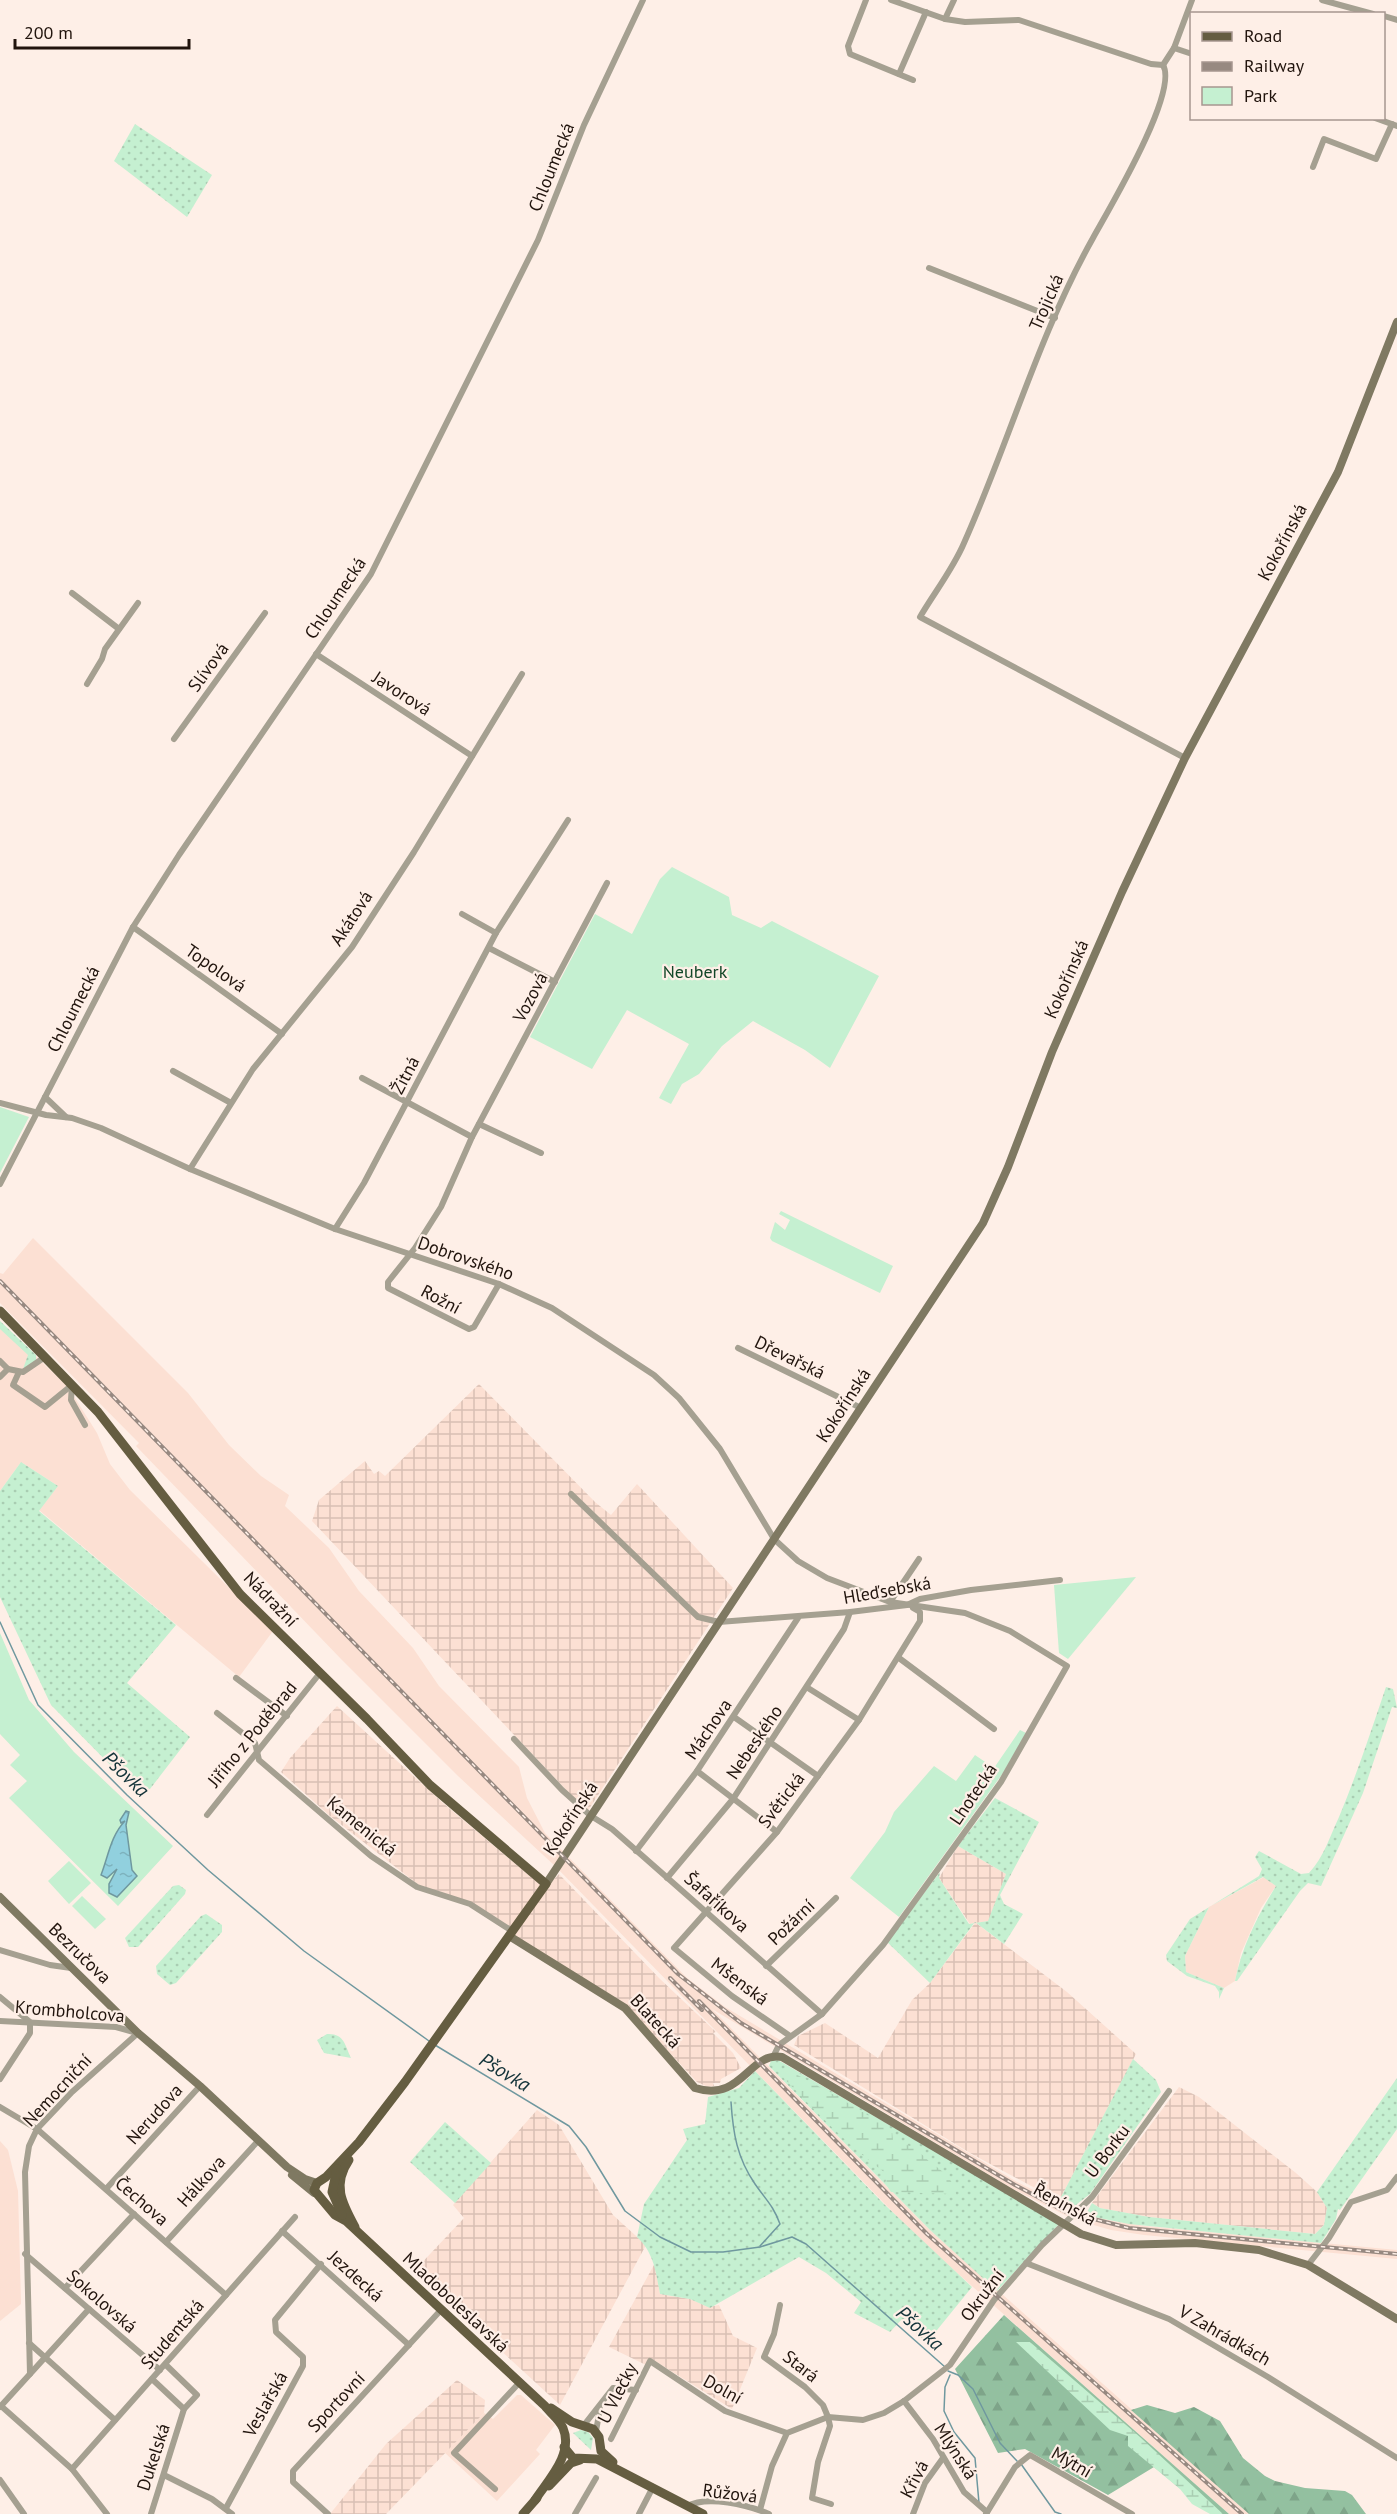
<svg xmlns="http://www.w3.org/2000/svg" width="1397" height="2514" viewBox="0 0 1397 2514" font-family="'PT Sans',sans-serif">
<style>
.built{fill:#fce0d3}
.industrial{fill:url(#industrial-grid)}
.grass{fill:url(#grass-dots)}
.forest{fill:url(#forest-firs)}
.wetland{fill:url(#wetland-marsh)}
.green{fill:#c5f0d1}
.water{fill:url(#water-ripples);stroke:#6f989f;stroke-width:1.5}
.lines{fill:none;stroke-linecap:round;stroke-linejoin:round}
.stream{stroke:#6f989f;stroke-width:1.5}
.street{stroke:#a5a091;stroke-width:6}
.secondary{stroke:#7f7962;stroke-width:8}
.primary{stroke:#655d41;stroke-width:9}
.rail-casing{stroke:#978981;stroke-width:4}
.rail{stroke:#feefe7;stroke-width:1.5;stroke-dasharray:4.5;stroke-linecap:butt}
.labels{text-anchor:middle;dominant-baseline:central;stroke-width:4.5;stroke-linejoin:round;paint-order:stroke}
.street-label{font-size:18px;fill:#21140d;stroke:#feefe7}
.park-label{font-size:18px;fill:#124627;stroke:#feefe7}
.water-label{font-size:20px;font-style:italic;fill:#133339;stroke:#feefe7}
</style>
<defs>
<pattern id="industrial-grid" width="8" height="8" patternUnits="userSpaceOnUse" patternTransform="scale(1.5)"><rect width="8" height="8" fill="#fce0d3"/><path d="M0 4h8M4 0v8" fill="none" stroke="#d8bfb4"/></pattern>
<pattern id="grass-dots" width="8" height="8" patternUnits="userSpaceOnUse" patternTransform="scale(1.5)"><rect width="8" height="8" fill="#c5f0d1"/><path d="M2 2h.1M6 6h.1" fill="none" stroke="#a9cdb2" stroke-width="1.8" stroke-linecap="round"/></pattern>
<pattern id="forest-firs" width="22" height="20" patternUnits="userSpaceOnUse" patternTransform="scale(1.5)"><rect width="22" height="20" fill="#93c0a0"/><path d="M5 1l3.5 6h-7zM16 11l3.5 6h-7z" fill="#7ea489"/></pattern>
<pattern id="wetland-marsh" width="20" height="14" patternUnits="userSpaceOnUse" patternTransform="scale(1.5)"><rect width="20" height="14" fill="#c5f0d1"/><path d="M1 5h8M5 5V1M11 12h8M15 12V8" fill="none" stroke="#a9cdb2"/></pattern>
<pattern id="water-ripples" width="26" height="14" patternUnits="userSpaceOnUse" patternTransform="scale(1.5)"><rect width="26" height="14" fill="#91d0de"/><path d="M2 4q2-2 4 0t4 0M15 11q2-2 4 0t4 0" fill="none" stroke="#7db2bd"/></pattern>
</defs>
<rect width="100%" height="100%" fill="#feefe7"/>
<g class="built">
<path d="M33,1238L188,1393L229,1445L261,1476L289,1495L285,1506L329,1548L359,1591L413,1648L439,1686L519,1767L527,1798L545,1833L687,1978L725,2007L1017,2182L1076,2211L1113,2221L1145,2226L1397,2250V2259L1144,2235L1111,2230L1073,2219L1013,2189L712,2009L930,2230L1249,2514H1229L920,2240L555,1866L458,1776L341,1659L136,1446L139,1443L0,1303V1273L3,1274Z"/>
<path d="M0,1322L68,1387L97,1433L110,1464L130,1490L273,1631L239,1677L39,1510L58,1486L21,1462L0,1491Z"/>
<path d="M1264,1877L1276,1886L1261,1908L1241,1953L1235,1981L1224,1988L1186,1972L1185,1956L1209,1907Z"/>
<path d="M0,2141L8,2150L18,2191L21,2304L0,2321Z"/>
<path d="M517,2395H521L555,2425L536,2450L540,2454L497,2501L445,2453L484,2413L493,2419Z"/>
</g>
<g class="industrial">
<path d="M479,1384L595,1502L611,1515L637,1484L733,1588L587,1812L312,1521L319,1500L365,1461L374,1474L379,1471L385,1476Z"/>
<path d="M337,1706L443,1803L545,1889L559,1874L659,1978L716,2032L713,2033L733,2053L741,2068L721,2079L720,2083H713L714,2086L708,2087L697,2082L626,2006L517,1938L472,1904L420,1886L330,1816L281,1772L290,1758Z"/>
<path d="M958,1846L1006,1874L989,1921L976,1923L1067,1992L1136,2054L1059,2201L970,2153L794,2045L798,2036L825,2023L878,2058L912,2000L930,1983L975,1923L970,1924L939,1878Z"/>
<path d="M1179,2087L1199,2097L1296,2173L1317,2192L1327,2208L1324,2225L1315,2234L1149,2217L1100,2208L1092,2203Z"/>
<path d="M537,2110L559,2125L613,2215L646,2245L560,2405L414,2271L464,2218L453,2205Z"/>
<path d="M655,2263L660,2294L690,2299L709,2307L719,2305L733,2336L757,2348L732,2409L650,2358L646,2365L609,2347Z"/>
<path d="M457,2380L485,2400L484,2413L386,2514H330L386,2444Z"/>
</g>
<g class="grass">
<path d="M135,124L212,175L187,217L114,161Z"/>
<path d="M0,1321L36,1355V1360L23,1369L28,1355L0,1329Z"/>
<path d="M21,1462L58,1486L39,1511L176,1625L127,1683L190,1737L150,1789H134L51,1705L0,1597V1491Z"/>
<path d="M1386,1687L1393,1689L1397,1708L1392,1707L1363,1793L1321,1886L1308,1883L1300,1891L1237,1981H1235C1242,1946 1257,1917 1276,1886L1263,1877L1209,1907L1185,1956L1186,1972L1224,1988L1219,1999V1992L1215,1986L1187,1976L1167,1961L1166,1955L1190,1919L1259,1876L1262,1869L1255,1857L1259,1851L1301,1874L1309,1873C1324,1857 1330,1836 1339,1817C1357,1774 1371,1731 1386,1687Z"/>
<path d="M995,1798L1039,1822L1000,1895L1004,1904L1023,1914L1004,1944L975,1922L930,1983L887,1942L940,1872L939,1878L969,1924L988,1921L1006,1874L958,1846Z"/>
<path d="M179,1885L186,1890L185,1894L138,1947H129L125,1938L173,1886Z"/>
<path d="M206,1914L222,1925V1932L176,1983L170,1985L157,1974L156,1966L201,1916Z"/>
<path d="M327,2034C344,2033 345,2045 351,2058L324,2053L317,2040Z"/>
<path d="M1133,2059L1156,2080L1161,2092L1090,2194L1072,2208L1059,2201Z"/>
<path d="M778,2060L1059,2224L997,2291L930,2230L769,2066L771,2061Z"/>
<path d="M755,2071L884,2204L972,2287L933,2335L931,2348L902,2319L890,2332L854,2313L861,2302L826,2273L799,2257L710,2308L690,2299L660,2294C656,2272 654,2253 637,2237L644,2204L687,2140L683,2129L705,2124L708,2097L739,2088Z"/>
<path d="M1397,2078V2129L1340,2210L1338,2209L1336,2219L1321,2243L1129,2224L1094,2217L1087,2212L1092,2203L1100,2208L1149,2217L1315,2234L1324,2225L1327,2208L1317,2192Z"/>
<path d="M445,2122L491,2163L455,2203L410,2162Z"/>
<path d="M581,2430L588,2432L593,2438L591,2450L573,2433Z"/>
</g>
<g class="forest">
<path d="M1004,2315L1229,2514H1211L1154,2467L1108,2495L1025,2449L998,2453L955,2369Z"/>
<path d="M1147,2405L1175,2413L1194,2407L1220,2421L1243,2458L1265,2476L1275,2481L1305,2488L1345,2491L1352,2495L1366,2514H1249L1131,2410Z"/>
</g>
<g class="wetland">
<path d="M784,2068C821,2087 857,2107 892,2131L893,2141L917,2148C928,2166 952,2170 956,2194L891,2192L885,2183L888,2175C848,2146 815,2111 780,2074Z"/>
<path d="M1016,2342H1030L1140,2437L1223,2514H1210L1192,2504L1180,2489L1128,2446V2436L1110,2430Z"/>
</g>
<g class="green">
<path d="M672,867L729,897L732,915L761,928L772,921L879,976L830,1068L805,1050L753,1021L722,1046L699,1074L682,1084L671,1104L659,1098L689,1044L627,1010L592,1069L530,1037L595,914L632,934L660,879Z"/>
<path d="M0,1107L29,1117L0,1173Z"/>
<path d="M781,1211L893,1266L880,1293L772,1241L770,1238L775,1222L785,1230L790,1220L779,1214Z"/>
<path d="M1136,1577L1068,1659L1059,1653L1054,1585Z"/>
<path d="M0,1633L29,1700L74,1752L173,1846L118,1906L9,1798L27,1781L10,1765L20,1755L0,1734Z"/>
<path d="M1020,1730L1026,1733L1003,1773L899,1917L850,1878L885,1832L894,1812L934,1766L956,1781L975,1755L994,1768Z"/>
<path d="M69,1861L91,1883L69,1904L48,1881Z"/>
<path d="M82,1896L106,1919L95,1929L72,1906Z"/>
</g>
<path class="water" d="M126,1811L129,1812L126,1825L132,1870L137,1876L117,1897L109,1893V1884L117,1869L107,1878L101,1875C108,1857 111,1835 125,1821L121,1823L120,1820Z"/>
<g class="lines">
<g class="stream">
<path d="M0,1622L38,1705L127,1795L208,1870L304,1951L429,2041"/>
<path d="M435,2045L569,2126L586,2147L625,2211L660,2237L691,2252H723L760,2247L792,2237L806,2244L945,2367"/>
<path d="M731,2102C733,2133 737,2158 755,2184C766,2200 773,2205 780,2224L760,2246"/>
<path d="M948,2371L958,2375L973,2389L1000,2443L1017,2461"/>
<path d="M950,2375L945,2387L944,2411L954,2432L975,2458L979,2503"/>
<path d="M1021,2464L1055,2512L1061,2514"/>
</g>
<g class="street">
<path d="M866,0L848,46L850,54L913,80"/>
<path d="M891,0L945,19L965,22L1019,20L1151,64L1163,65"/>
<path d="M1322,0L1373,14"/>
<path d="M1384,16L1397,20"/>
<path d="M945,19L954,0"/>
<path d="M1174,48L1192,54"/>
<path d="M1163,65C1179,92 1109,209 1093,238C1039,334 1009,442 964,543C953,569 934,593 920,617L1185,758"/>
<path d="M1163,65L1174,48L1192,0"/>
<path d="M899,74L926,12"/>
<path d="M1375,118L1397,126"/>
<path d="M1313,167L1324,139L1376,159L1392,124"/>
<path d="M929,268L1055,318"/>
<path d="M72,593L119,629"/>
<path d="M316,654L472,756"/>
<path d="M87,684L102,659L105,649L138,603"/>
<path d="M174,739L265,613"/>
<path d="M133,927L282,1034"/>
<path d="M496,933L568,820"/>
<path d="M489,948L555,982"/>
<path d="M173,1071L231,1103"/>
<path d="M362,1078L472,1137"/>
<path d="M45,1097L66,1117"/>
<path d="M0,1103L46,1115L72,1118L101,1128L190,1169L335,1229L499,1284L552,1308L654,1375L679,1398L720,1449L774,1539L798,1561L827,1578L890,1602L965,1613L1010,1631L1067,1666L1001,1782L883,1945L822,2014L779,2045L774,2055"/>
<path d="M479,1124L541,1153"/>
<path d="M190,1169L253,1069L352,947L414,852L522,674"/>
<path d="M0,1184L133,927L179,855L371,574L538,240L584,125L643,0"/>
<path d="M335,1229L364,1183L496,933L462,914"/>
<path d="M499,1284L474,1327L469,1329L388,1288V1282L415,1248L441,1207L472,1137L607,883"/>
<path d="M738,1348L861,1408"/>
<path d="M0,1361L8,1369L23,1372L45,1357"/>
<path d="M19,1372L13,1385L45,1407L72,1385"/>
<path d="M0,1377L8,1369"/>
<path d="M72,1385L71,1400L85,1425"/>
<path d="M571,1494L698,1617L719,1622L850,1612L907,1605L920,1599L971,1590L1060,1580"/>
<path d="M890,1602L919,1559"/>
<path d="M899,1658L994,1729"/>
<path d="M236,1678L287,1716"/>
<path d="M808,1688L859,1720"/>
<path d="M217,1713L255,1743L259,1760L371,1856L417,1887L470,1904L512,1931"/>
<path d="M734,1717L818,1776"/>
<path d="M514,1739L562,1790L591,1816L612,1829L822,2014"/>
<path d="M697,1771L777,1832"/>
<path d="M207,1815L320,1673"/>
<path d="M636,1851L697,1771L798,1618"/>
<path d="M667,1878L733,1799L844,1629L850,1612"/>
<path d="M0,1950L50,1965L71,1968"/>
<path d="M766,1966L836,1898"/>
<path d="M0,1997L30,2022V2033L0,2079"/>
<path d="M0,2021L116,2027L137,2033"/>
<path d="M790,2036L732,1996L674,1948L777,1832L859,1720L920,1621V1612L913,1608"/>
<path d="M0,2107L37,2129L226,2295"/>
<path d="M106,2189L200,2086"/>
<path d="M282,2231L409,2345"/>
<path d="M166,2242L258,2141"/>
<path d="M25,2254L160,2370"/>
<path d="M1026,2263L1169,2319L1268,2377L1397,2458"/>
<path d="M1308,2265L1329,2238L1351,2202L1387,2190L1397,2177"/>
<path d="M65,2288L134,2214"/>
<path d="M780,2305L774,2334L764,2357L805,2387L823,2405L828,2417L830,2426L818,2462L812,2498L831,2504"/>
<path d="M29,2343L115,2420"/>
<path d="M30,2374L89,2309"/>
<path d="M152,2379L184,2409"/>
<path d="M904,2401L933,2439L964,2492L987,2512"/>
<path d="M1,2406L72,2469L107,2514"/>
<path d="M0,2407L30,2374L25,2172L29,2146L37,2129L72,2092L138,2033"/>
<path d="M584,2425L613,2388L636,2390"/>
<path d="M596,2431L600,2409"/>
<path d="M611,2439L650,2361L725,2411L787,2433"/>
<path d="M72,2469L295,2217"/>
<path d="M164,2475L212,2499L232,2514"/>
<path d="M0,2480L24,2514"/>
<path d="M495,2489L454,2453L519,2383"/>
<path d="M687,2506C708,2495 748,2505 769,2514"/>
<path d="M226,2508L303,2366V2357L276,2332L275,2320L321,2264"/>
<path d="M760,2510L772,2466L787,2433L828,2417L863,2420L884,2413L904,2401L950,2365L994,2300L1042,2245L1092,2197L1169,2091"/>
<path d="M151,2514L184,2409L197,2395L166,2365"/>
<path d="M328,2514L293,2482V2471L440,2311"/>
<path d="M575,2514L596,2478"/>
<path d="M639,2514L653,2487"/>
<path d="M913,2514L925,2483L943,2458"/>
<path d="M986,2514L1015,2467L1030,2455L1132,2514"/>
</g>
<g class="secondary">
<path d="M546,1884L983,1223L1008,1167L1052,1052L1122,892L1185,758L1338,472L1397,322"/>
<path d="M0,1897L138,2033L200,2086L287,2167L305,2179L317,2183"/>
<path d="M509,1936L625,2008L695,2088C742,2103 749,2051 782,2057L1081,2234L1116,2245L1195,2243L1259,2250L1308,2265L1397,2319"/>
<path d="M292,2175L314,2193"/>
</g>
<g class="primary">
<path d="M0,1311L98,1412L240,1594L367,1719L430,1785L546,1884L405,2082L359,2142L326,2177L317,2183L314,2190L335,2215L346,2221L545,2406C550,2413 559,2419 563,2428C574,2454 548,2480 535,2500"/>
<path d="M349,2160C332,2185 342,2203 355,2227"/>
<path d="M337,2169L332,2192L342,2215"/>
<path d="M551,2408L572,2422L593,2429L599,2437L601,2451L613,2462"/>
<path d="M564,2447L573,2458L597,2459L703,2514"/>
<path d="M549,2486L571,2463L580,2460"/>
<path d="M523,2514L537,2498"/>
</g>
<defs>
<g id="rail">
<path d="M0,1281L678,1974L741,2023L1015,2185L1066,2212L1129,2228L1397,2254"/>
<path d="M670,1978L702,2010"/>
<path d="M699,2001L927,2234L1242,2514"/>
</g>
</defs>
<use href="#rail" class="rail-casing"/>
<use href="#rail" class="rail"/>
</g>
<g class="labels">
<g class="street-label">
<text transform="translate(551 167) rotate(-68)">Chloumecká</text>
<text transform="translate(1046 302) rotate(-66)">Trojická</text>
<text transform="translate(1282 542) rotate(-62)">Kokořínská</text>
<text transform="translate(335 598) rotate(-56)">Chloumecká</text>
<text transform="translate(208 667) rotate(-54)">Slívová</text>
<text transform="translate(402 693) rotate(33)">Javorová</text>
<text transform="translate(351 918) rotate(-57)">Akátová</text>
<text transform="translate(216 968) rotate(35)">Topolová</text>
<text transform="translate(1066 979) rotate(-66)">Kokořínská</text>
<text transform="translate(530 997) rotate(-62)">Vozová</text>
<text transform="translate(73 1009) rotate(-63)">Chloumecká</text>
<text transform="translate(405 1075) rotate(-62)">Žitná</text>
<text transform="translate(466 1258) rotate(19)">Dobrovského</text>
<text transform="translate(441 1299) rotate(28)">Rožní</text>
<text transform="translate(790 1357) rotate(26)">Dřevařská</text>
<text transform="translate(843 1405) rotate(-57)">Kokořínská</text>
<text transform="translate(887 1590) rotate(-10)">Hleďsebská</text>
<text transform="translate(271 1599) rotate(46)">Nádražní</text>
<text transform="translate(708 1729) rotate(-56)">Máchova</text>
<text transform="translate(252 1734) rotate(-51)">Jiřího z Poděbrad</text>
<text transform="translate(754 1742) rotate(-56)">Nebeského</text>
<text transform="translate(973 1794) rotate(-56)">Lhotecká</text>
<text transform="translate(781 1800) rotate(-53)">Světická</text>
<text transform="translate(570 1818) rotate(-57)">Kokořínská</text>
<text transform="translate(362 1826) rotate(39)">Kamenická</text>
<text transform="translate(717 1902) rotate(42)">Šafaříkova</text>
<text transform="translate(791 1922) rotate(-44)">Požární</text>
<text transform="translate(80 1953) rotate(44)">Bezručova</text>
<text transform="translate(740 1981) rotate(37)">Mšenská</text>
<text transform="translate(70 2011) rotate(5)">Krombholcova</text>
<text transform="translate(656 2021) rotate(48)">Blatecká</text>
<text transform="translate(57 2090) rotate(-47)">Nemocniční</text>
<text transform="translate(154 2114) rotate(-48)">Nerudova</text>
<text transform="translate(1107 2151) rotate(-53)">U Borku</text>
<text transform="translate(201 2181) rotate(-48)">Hálkova</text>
<text transform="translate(142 2201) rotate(41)">Čechova</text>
<text transform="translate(1065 2204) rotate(29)">Řepínská</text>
<text transform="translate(356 2276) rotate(42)">Jezdecká</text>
<text transform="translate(982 2295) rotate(-53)">Okružní</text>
<text transform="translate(102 2301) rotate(41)">Sokolovská</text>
<text transform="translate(456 2302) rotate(43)">Mladoboleslavská</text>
<text transform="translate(172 2334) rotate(-49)">Studentská</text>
<text transform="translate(1225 2335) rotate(30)">V Zahrádkách</text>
<text transform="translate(801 2366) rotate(38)">Stará</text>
<text transform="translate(723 2389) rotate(29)">Dolní</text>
<text transform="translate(617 2393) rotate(-63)">U Vlečky</text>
<text transform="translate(336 2402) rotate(-47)">Sportovní</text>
<text transform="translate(265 2404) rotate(-61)">Veslařská</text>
<text transform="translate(956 2451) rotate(57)">Mlýnská</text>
<text transform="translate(153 2457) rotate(-72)">Dukelská</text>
<text transform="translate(1072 2462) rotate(30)">Mýtní</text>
<text transform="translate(914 2479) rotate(-62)">Křivá</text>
<text transform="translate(730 2493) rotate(7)">Růžová</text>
</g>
<g class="park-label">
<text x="695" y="971">Neuberk</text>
</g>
<g class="water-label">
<text transform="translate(126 1774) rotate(44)">Pšovka</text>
<text transform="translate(505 2072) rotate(31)">Pšovka</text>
<text transform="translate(920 2328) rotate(42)">Pšovka</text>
</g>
</g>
<rect x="1190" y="12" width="195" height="108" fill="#feefe7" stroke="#a69790" stroke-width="1.5"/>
<rect x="1202" y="32" width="30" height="9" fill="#655d41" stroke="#a69790" stroke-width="1.5"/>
<text x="1244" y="42" font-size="18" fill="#21140d">Road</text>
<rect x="1202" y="62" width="30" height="9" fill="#978981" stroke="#a69790" stroke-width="1.5"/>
<text x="1244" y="72" font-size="18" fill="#21140d">Railway</text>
<rect x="1202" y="87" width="30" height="18" fill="#c5f0d1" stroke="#a69790" stroke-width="1.5"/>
<text x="1244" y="102" font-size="18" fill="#21140d">Park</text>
<path d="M15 39v9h174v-9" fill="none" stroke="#21140d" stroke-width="3"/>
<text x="24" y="39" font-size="18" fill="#21140d" stroke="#feefe7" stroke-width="4.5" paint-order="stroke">200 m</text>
</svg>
